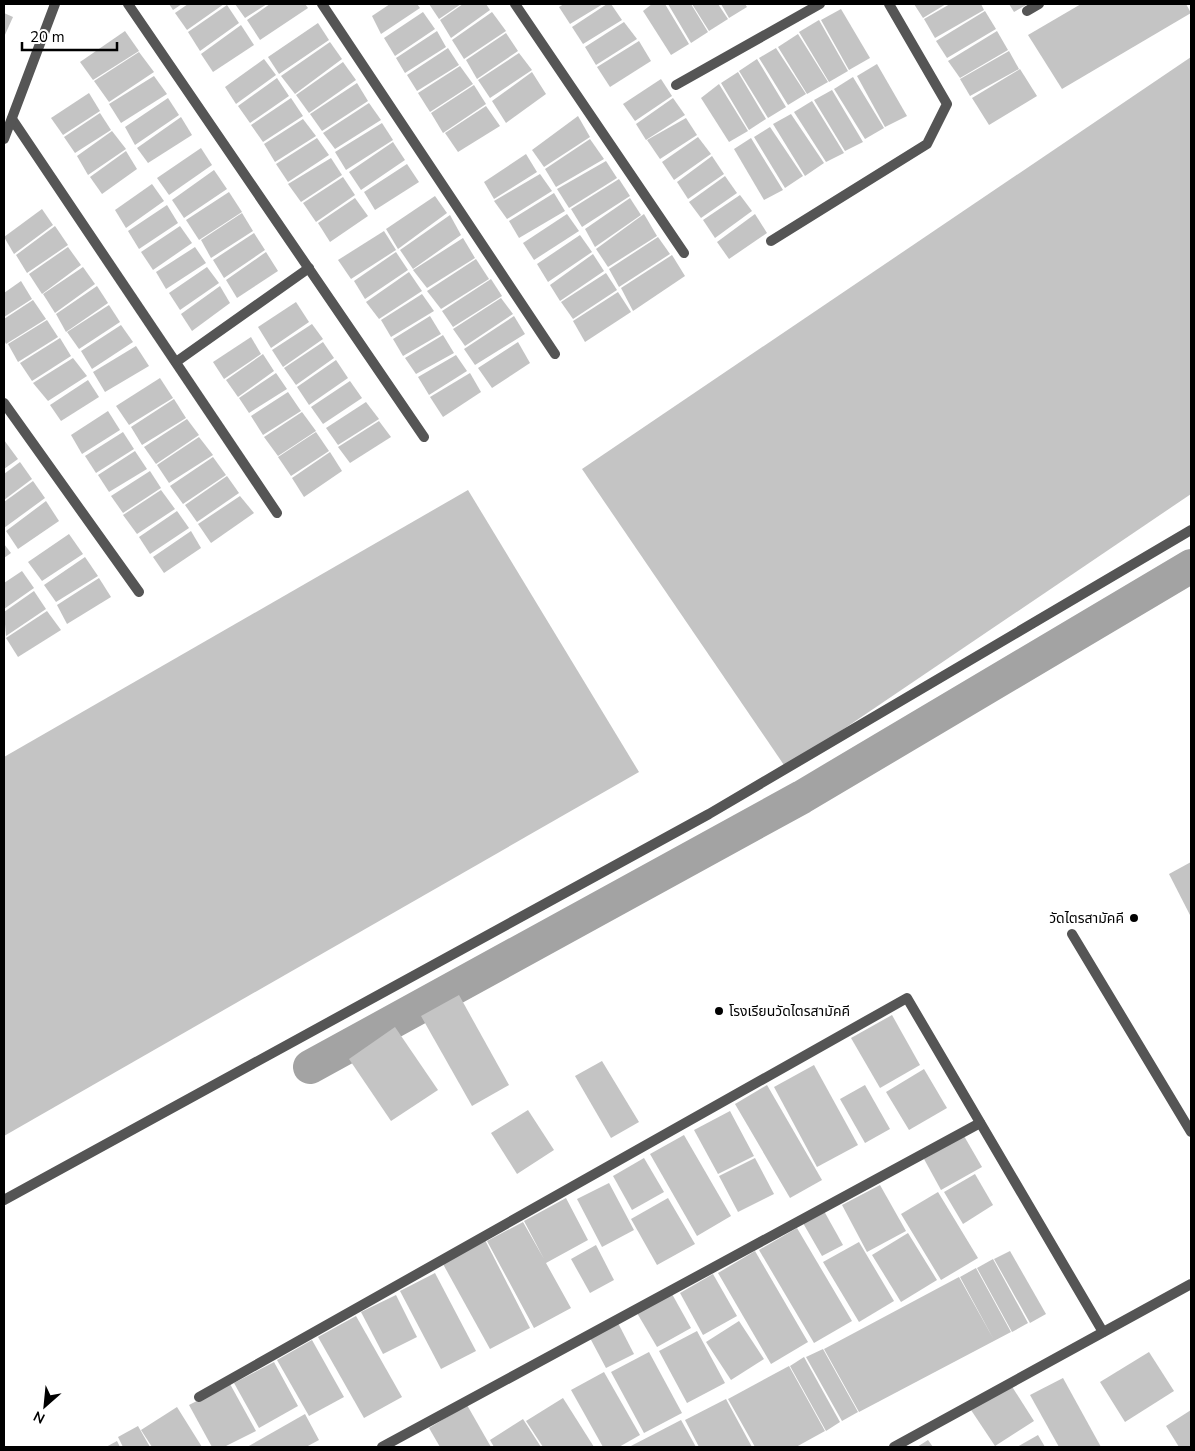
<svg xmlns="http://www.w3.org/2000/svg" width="1195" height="1451" viewBox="0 0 1195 1451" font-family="'Nunito Sans','Noto Sans Thai',sans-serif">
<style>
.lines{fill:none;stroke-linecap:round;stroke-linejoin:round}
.canal{stroke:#a3a3a3;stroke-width:34}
.building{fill:#c4c4c4}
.service{stroke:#555;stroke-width:10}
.minor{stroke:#555;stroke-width:10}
.poi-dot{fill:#000;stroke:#fff;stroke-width:2}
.labels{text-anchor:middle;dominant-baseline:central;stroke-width:4;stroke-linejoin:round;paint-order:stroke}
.poi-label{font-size:14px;fill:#000;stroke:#fff;text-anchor:end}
</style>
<rect width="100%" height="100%" fill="#fff"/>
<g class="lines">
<path class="canal" d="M310,1067L802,797L1191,566"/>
</g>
<g class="building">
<path d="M169,4H182L173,10Z"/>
<path d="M188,4H224L187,30L175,13Z"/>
<path d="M235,4H267L245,18Z"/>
<path d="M270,4H305L308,8L260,40L247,20Z"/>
<path d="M390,4H417L420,8L381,34L372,16Z"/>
<path d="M429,4H461L439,19Z"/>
<path d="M463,4H486L490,10L451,38L440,20Z"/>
<path d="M564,4H603L570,24L559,7Z"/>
<path d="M607,4H611L622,20L583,44L572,27Z"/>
<path d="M652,4H665L689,44L671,55L643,11Z"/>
<path d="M668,4H691L708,32L691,43Z"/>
<path d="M692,4H718L728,19L709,31Z"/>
<path d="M721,4H745L747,7L729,18Z"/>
<path d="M914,4H946L923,18Z"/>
<path d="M950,4H981L984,10L935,38L924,19Z"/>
<path d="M1009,4H1028L1014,12Z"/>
<path d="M1081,4H1186L1191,13L1062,89L1028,35Z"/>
<path d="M227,5L239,23L200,51L188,32Z"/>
<path d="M841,9L870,58L849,70L821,20Z"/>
<path d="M985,11L996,29L947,58L936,41Z"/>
<path d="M423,12L435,29L395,56L384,38Z"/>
<path d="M492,12L506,31L464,59L452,40Z"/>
<path d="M4,13L13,17L4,37Z"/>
<path d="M819,20L848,71L829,82L799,32Z"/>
<path d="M624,22L637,39L596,65L585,47Z"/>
<path d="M318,23L329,40L279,74L268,57Z"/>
<path d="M241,25L254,45L213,72L201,54Z"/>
<path d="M125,31L139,51L93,80L80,62Z"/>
<path d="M437,31L446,47L405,73L396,58Z"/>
<path d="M997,31L1008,50L960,78L948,61Z"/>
<path d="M506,33L518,51L477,79L466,60Z"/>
<path d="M798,34L828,82L807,94L778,47Z"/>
<path d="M639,41L651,61L610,87L597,67Z"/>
<path d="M330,42L342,59L295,94L281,76Z"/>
<path d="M448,48L459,65L417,91L407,75Z"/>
<path d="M776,48L806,94L788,105L759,58Z"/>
<path d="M1009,51L1019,69L970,96L960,79Z"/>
<path d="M139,52L154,72L109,102L94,81Z"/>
<path d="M519,53L532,70L490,98L478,80Z"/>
<path d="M1191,57V494L786,768L582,469Z"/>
<path d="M264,59L276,75L236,104L225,87Z"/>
<path d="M757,59L786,107L768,118L739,71Z"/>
<path d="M343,62L356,80L309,113L296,95Z"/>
<path d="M877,64L907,116L885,127L857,76Z"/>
<path d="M460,66L473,84L430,112L418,93Z"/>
<path d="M1020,69L1037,96L989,125L972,98Z"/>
<path d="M532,72L546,94L506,123L492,101Z"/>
<path d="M738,72L766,119L749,130L721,83Z"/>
<path d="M154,76L167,94L121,123L109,104Z"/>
<path d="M853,77L884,128L865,139L834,89Z"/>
<path d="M277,78L289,96L250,123L238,106Z"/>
<path d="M661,79L672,96L635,121L623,104Z"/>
<path d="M357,83L368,101L322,131L310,114Z"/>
<path d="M719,84L748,131L729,142L701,98Z"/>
<path d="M474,85L486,104L443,133L431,113Z"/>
<path d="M832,90L863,142L845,151L814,100Z"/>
<path d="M89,93L100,111L63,135L51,118Z"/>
<path d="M168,98L179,115L135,145L125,127Z"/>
<path d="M291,98L303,116L263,142L251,125Z"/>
<path d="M673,98L685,115L646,140L636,124Z"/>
<path d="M812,101L844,153L826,162L794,112Z"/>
<path d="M369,103L381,120L335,149L323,133Z"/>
<path d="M486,106L500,126L458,152L445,133Z"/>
<path d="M100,113L111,130L75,153L64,137Z"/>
<path d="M791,114L824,163L805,176L773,124Z"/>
<path d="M578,116L590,137L544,167L532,150Z"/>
<path d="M181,117L192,135L148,163L137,148Z"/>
<path d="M686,118L697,135L660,159L647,140Z"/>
<path d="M303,119L316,136L275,162L264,144Z"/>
<path d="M382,123L393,140L346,170L335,152Z"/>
<path d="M770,127L803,176L785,188L754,137Z"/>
<path d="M112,131L126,149L88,175L77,156Z"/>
<path d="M698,137L711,154L674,180L662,162Z"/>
<path d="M317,138L329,155L288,182L276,164Z"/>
<path d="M751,138L783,190L764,200L734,149Z"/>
<path d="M590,139L604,159L556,187L545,169Z"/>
<path d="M393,142L405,160L361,190L349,172Z"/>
<path d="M201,148L212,165L169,195L157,178Z"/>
<path d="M126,151L137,169L102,194L90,177Z"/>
<path d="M526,154L537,172L494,199L484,182Z"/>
<path d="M712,156L724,174L688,199L677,182Z"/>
<path d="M331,158L342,175L301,202L288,184Z"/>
<path d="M606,161L617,178L569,208L557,189Z"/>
<path d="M407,164L419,182L375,210L364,192Z"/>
<path d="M214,170L227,189L184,218L172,200Z"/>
<path d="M540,174L552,191L507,219L494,201Z"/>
<path d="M725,176L737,193L701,218L689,202Z"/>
<path d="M343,177L355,195L316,222L303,203Z"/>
<path d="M619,179L630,196L582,227L571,209Z"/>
<path d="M152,184L164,201L126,228L115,210Z"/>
<path d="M229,192L242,212L199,240L186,220Z"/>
<path d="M554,193L565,211L519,238L509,221Z"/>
<path d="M740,195L752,211L715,238L703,220Z"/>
<path d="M435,196L447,213L398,249L386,229Z"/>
<path d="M355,198L368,216L330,242L318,223Z"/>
<path d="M630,198L641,215L595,247L585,229Z"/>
<path d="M167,205L178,223L139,249L128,231Z"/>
<path d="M42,209L53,225L14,254L4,237Z"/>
<path d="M242,213L253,231L211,258L201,240Z"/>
<path d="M567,214L579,231L534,260L523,243Z"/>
<path d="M644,214L657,236L608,267L596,249Z"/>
<path d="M755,214L767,233L729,259L717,242Z"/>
<path d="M450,215L461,235L413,269L400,250Z"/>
<path d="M55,226L68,245L27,273L16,255Z"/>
<path d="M180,226L192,243L153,270L141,252Z"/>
<path d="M384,231L396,250L351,279L338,260Z"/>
<path d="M254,233L265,250L224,278L213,260Z"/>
<path d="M580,235L592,252L548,282L537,264Z"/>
<path d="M658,237L670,254L619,287L609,269Z"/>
<path d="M463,238L475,258L427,288L413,270Z"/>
<path d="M68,247L81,265L42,294L29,274Z"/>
<path d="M195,247L206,263L166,289L156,272Z"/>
<path d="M266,252L278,271L237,298L226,280Z"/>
<path d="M396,252L408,270L365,299L354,281Z"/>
<path d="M593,254L604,271L560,301L550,285Z"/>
<path d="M672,255L685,276L633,311L621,288Z"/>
<path d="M476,259L489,279L441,309L427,291Z"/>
<path d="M83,267L95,284L55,313L43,294Z"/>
<path d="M207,267L219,283L180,310L169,293Z"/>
<path d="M409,272L422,291L379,319L366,302Z"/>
<path d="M606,273L617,290L573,319L561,302Z"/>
<path d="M491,279L502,296L453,327L442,311Z"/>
<path d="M21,281L32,299L4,317V293Z"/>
<path d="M97,286L108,303L66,332L56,314Z"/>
<path d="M220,286L230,303L192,331L181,314Z"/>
<path d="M618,292L631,312L585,342L573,321Z"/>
<path d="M422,294L434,311L391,337L381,320Z"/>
<path d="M501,298L513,314L465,346L453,329Z"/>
<path d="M33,300L46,319L6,344L4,340V319Z"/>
<path d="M296,302L309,322L271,348L258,327Z"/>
<path d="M109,305L120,322L79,349L67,332Z"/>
<path d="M430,316L441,334L403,356L393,339Z"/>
<path d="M514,316L525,334L475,365L464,349Z"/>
<path d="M47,320L58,337L18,362L8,344Z"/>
<path d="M312,324L323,339L283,367L272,350Z"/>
<path d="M121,325L133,342L92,369L81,351Z"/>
<path d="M443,335L454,353L416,374L405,358Z"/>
<path d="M251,337L261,354L224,379L213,362Z"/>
<path d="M60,338L71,356L32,381L20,363Z"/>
<path d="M323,342L334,358L296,385L284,368Z"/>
<path d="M518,342L530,363L492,388L478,368Z"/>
<path d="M136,346L149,366L105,392L93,372Z"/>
<path d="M263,354L274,371L238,397L226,380Z"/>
<path d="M456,355L467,371L429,395L418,377Z"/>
<path d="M73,358L87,376L48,401L33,383Z"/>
<path d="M336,360L348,378L309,405L297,387Z"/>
<path d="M276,373L287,389L249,413L239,398Z"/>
<path d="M470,373L481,392L443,417L430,397Z"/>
<path d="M160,378L173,398L129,425L116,406Z"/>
<path d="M88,380L99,397L61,421L50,405Z"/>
<path d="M350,381L362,398L323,424L311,407Z"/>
<path d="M288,392L301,411L263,435L251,416Z"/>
<path d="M174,399L186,418L142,445L131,427Z"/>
<path d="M366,402L379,419L338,445L326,428Z"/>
<path d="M108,411L120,430L82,454L71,435Z"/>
<path d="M302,412L316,431L278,456L264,437Z"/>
<path d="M187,419L199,435L156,464L144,447Z"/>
<path d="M379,421L391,437L350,463L338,447Z"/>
<path d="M123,432L134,449L96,473L85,456Z"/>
<path d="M316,432L329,451L291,476L278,457Z"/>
<path d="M199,437L213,455L169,483L157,465Z"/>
<path d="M4,440L18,459L4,469Z"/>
<path d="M135,451L147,469L109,492L98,475Z"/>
<path d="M330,452L342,471L304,497L292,478Z"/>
<path d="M213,457L226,475L183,504L170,486Z"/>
<path d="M20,462L32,479L4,500V474Z"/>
<path d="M150,471L161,488L123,513L111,496Z"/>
<path d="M227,476L239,493L197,522L185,505Z"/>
<path d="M33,481L45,498L4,528V502Z"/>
<path d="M161,490L175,509L137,534L123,515Z"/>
<path d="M468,490L639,772L4,1136V757Z"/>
<path d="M240,496L254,513L211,543L198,524Z"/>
<path d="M46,501L59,521L18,549L6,531Z"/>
<path d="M177,511L189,528L150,554L139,537Z"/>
<path d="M191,531L201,548L164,573L153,557Z"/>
<path d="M69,534L83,554L42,581L28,562Z"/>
<path d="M4,544L11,553L4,558Z"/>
<path d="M85,557L98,576L56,602L44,585Z"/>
<path d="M22,571L34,588L4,609V583Z"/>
<path d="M99,578L111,597L67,624L57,605Z"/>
<path d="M34,591L46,609L6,636L4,612Z"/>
<path d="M47,611L61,630L18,657L6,638Z"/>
<path d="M1191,862V917L1169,874Z"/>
<path d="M459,995L509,1085L472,1106L421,1016Z"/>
<path d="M892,1015L920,1065L880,1088L851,1038Z"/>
<path d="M395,1027L438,1090L391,1121L349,1059Z"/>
<path d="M602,1061L639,1122L611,1138L575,1076Z"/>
<path d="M814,1065L858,1145L817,1167L774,1087Z"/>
<path d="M924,1069L947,1108L909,1130L886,1092Z"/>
<path d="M767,1085L822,1180L790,1198L735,1104Z"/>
<path d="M865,1085L890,1129L865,1143L840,1099Z"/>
<path d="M528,1110L554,1150L517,1174L491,1133Z"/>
<path d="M730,1111L754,1156L718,1174L694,1130Z"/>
<path d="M684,1135L731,1216L697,1236L650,1154Z"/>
<path d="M964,1136L982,1167L941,1190L924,1159Z"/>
<path d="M644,1158L664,1192L632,1210L613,1176Z"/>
<path d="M755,1158L774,1194L738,1212L719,1176Z"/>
<path d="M975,1174L993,1205L963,1224L944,1192Z"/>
<path d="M609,1183L634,1230L602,1247L577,1199Z"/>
<path d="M880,1185L906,1231L867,1252L842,1205Z"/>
<path d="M938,1192L978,1258L941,1280L901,1214Z"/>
<path d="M566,1198L588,1240L546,1263L571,1308L534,1328L487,1241L523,1222L544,1259L524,1221Z"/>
<path d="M668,1198L695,1244L657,1265L631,1219Z"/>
<path d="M824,1211L843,1245L822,1256L803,1223Z"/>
<path d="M797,1228L852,1321L814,1343L759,1250Z"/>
<path d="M908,1233L937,1280L901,1302L872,1255Z"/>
<path d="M485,1240L530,1328L490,1349L443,1264Z"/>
<path d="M859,1242L894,1301L859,1322L823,1262Z"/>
<path d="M596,1245L614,1280L590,1293L571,1259Z"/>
<path d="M755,1251L808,1342L771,1364L718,1273Z"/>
<path d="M1010,1251L1046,1314L1030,1323L994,1259Z"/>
<path d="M993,1259L1028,1323L1012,1332L977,1268Z"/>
<path d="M976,1268L1011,1332L859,1412L824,1349L959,1277L994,1340L960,1277Z"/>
<path d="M435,1273L476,1351L441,1369L400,1291Z"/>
<path d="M713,1274L737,1316L703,1335L680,1293Z"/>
<path d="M672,1294L691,1328L657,1347L637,1313Z"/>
<path d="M396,1295L417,1337L383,1354L361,1312Z"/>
<path d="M356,1316L402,1397L364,1418L318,1337Z"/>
<path d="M739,1321L764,1359L731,1380L706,1342Z"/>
<path d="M618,1323L634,1354L606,1368L590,1338Z"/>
<path d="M697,1331L725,1383L687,1403L659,1351Z"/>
<path d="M312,1340L344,1397L309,1416L277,1360Z"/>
<path d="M823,1349L858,1412L842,1421L806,1357Z"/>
<path d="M649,1352L682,1413L644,1433L611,1372Z"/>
<path d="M1149,1352L1174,1391L1125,1422L1100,1382Z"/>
<path d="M804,1357L840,1422L826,1431L790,1366Z"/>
<path d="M274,1362L298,1406L259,1428L234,1383Z"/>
<path d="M789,1366L825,1431L796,1447H755L728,1399Z"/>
<path d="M604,1372L640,1435L619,1447H603L571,1390Z"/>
<path d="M1063,1378L1101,1447H1059L1030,1395Z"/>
<path d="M230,1384L256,1431L224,1447H212L189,1405Z"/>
<path d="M1011,1385L1034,1421L995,1446L971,1410Z"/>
<path d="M563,1398L594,1447H543L526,1421Z"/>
<path d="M726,1399L752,1447H699L685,1420Z"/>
<path d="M467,1405L491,1447H440L429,1428Z"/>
<path d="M177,1407L202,1447H152L141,1430Z"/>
<path d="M1191,1410V1447H1179L1166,1426Z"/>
<path d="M305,1414L319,1440L306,1447H247Z"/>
<path d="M523,1419L541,1447H494L490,1440Z"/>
<path d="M681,1420L696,1447H629Z"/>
<path d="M138,1426L150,1447H123L118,1437Z"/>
<path d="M1038,1435L1045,1447H1017Z"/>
<path d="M928,1440L933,1447H917Z"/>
<path d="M117,1441L120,1447H106Z"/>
</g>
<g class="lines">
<g class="service">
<path d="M1072,934L1191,1132"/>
<path d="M4,1200L709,814L1191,530"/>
</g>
<g class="minor">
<path d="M128,4L424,437"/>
<path d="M322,4L555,354"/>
<path d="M515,4L684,253"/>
<path d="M1027,11L1039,4"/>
<path d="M676,85L820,4"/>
<path d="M12,119L277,513"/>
<path d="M4,139L55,4"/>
<path d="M771,241L927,144L947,104L889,4"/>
<path d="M176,362L309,268"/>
<path d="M4,403L139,592"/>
<path d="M199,1397L907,998L1103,1332"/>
<path d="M382,1447L980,1123"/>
<path d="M894,1447L1191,1284"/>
</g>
</g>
<g class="poi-dot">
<circle cx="1134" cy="918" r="5"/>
<circle cx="719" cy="1011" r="5"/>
</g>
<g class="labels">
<g class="poi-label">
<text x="1124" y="918">วัดไตรสามัคคี</text>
<text x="729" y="1011" text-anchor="start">โรงเรียนวัดไตรสามัคคี</text>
</g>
</g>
<rect width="1195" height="1451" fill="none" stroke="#000000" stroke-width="10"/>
<g transform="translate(45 1406) rotate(207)" stroke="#ffffff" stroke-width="4" paint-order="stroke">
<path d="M0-4L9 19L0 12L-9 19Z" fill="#000000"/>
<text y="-8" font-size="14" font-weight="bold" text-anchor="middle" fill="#000000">N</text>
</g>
<path d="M22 42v8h95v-8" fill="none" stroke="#000000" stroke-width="2.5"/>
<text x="30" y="42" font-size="15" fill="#000000" stroke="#ffffff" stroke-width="4" paint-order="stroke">20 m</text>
</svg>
